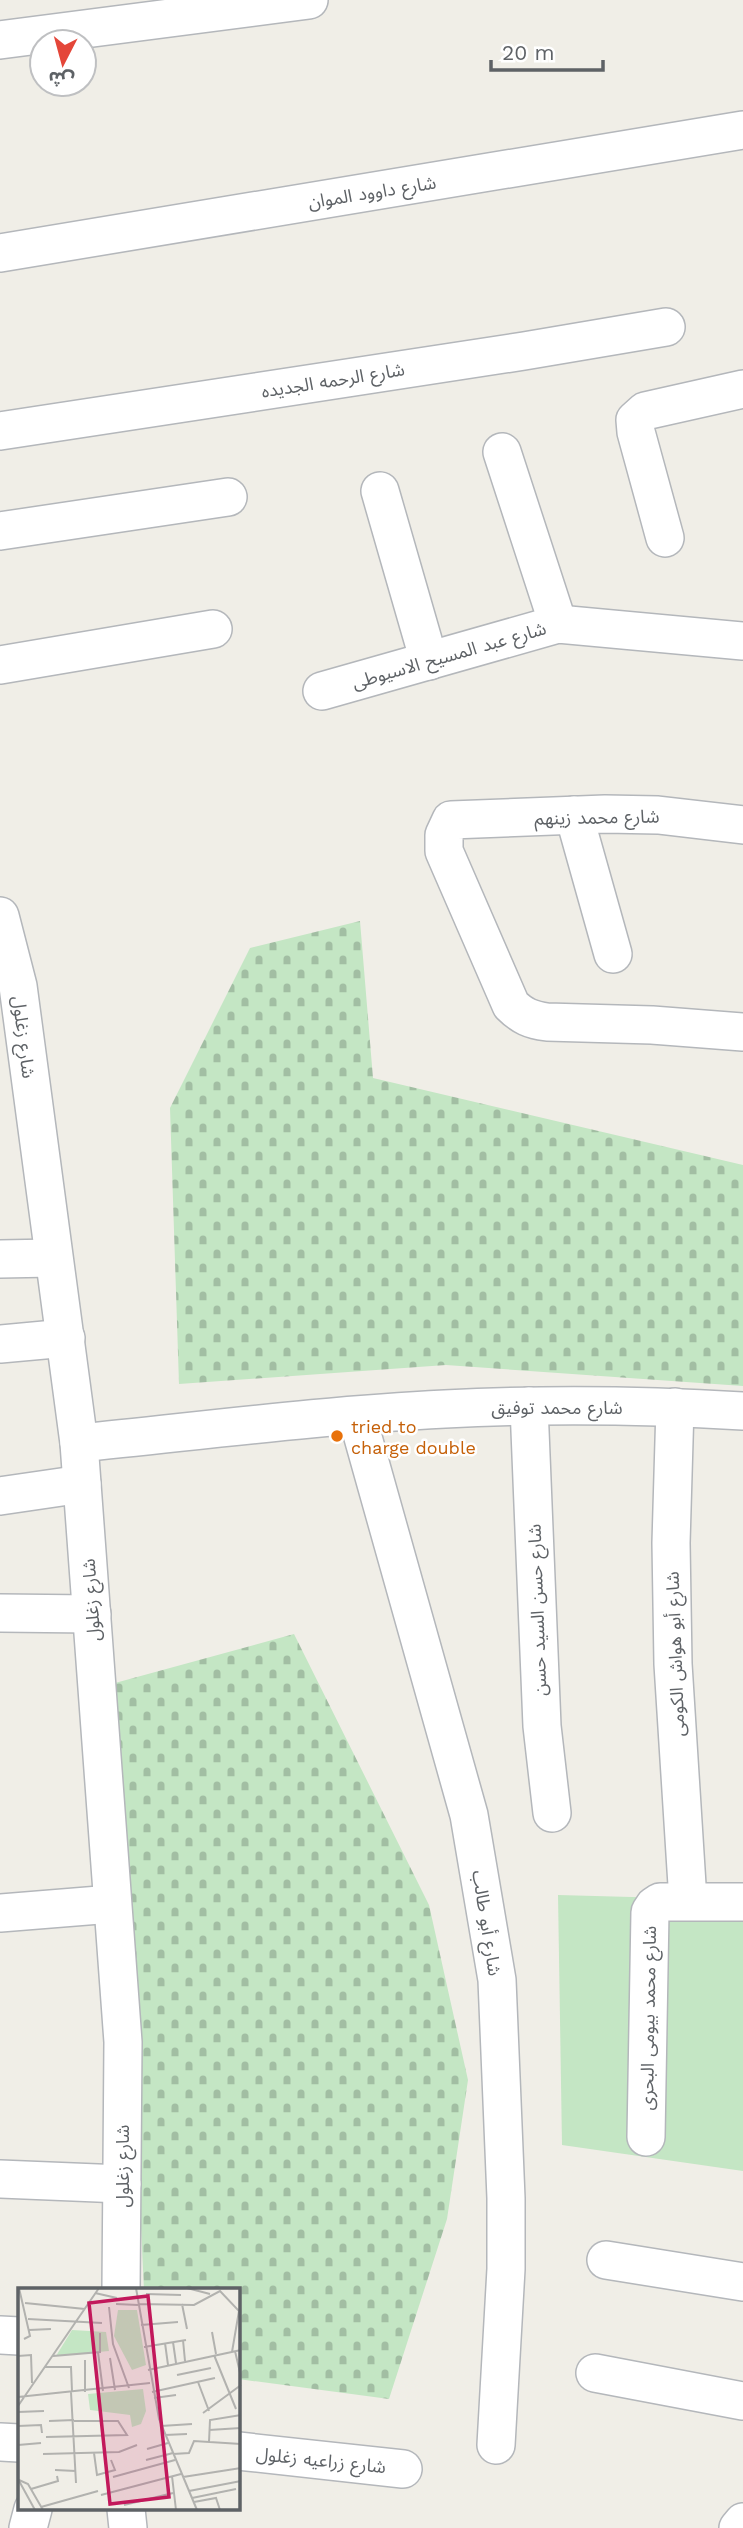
<svg xmlns="http://www.w3.org/2000/svg" width="743" height="2528" viewBox="0 0 743 2528" font-family="'Work Sans','Noto Sans Arabic',sans-serif">
<style>
.green{fill:#c4e6c4}
.cemetery{fill:url(#cemetery-stones)}
.lines{fill:none;stroke-linecap:round;stroke-linejoin:round}
.minor-casing{stroke:#b4b7bb;stroke-width:40}
.minor{stroke:#fff;stroke-width:37}
.food-dot{fill:#e8710a;stroke:#fff;stroke-width:2.5}
.labels{text-anchor:middle;dominant-baseline:central;stroke-width:5;stroke-linejoin:round;paint-order:stroke}
.street-label{font-size:18px;fill:#5e6266;stroke:#fff}
.food-label{font-size:18px;fill:#c56008;stroke:#fff;text-anchor:start}
.inset-road{fill:none;stroke:#b2b2af;stroke-width:2}
.view{fill:#c2185b;fill-opacity:0.15;stroke:#c2185b;stroke-width:3.5}
.inset-edge{fill:none;stroke:#5e6266;stroke-width:3.5}
</style>
<defs>
<pattern id="cemetery-stones" width="16" height="16" patternUnits="userSpaceOnUse" patternTransform="scale(1.75)"><rect width="16" height="16" fill="#c4e6c4"/><path d="M2 7V4a2 2 0 0 1 4 0v3zM10 15v-3a2 2 0 0 1 4 0v3z" fill="#a2bea3"/></pattern>
</defs>
<rect width="100%" height="100%" fill="#f0eee7"/>
<path class="green" d="M558,1895L743,1900V2171L562,2145Z"/>
<g class="cemetery">
<path d="M360,921L373,1078L743,1165V1386L446,1365L179,1384L170,1108L250,948Z"/>
<path d="M294,1634L429,1905L468,2080L447,2219L389,2399L238,2379V2290H144L115,1683Z"/>
</g>
<g class="lines">
<defs>
<g id="minor">
<path d="M0,40L309,0"/>
<path d="M0,253L743,130"/>
<path d="M0,431L524,351L666,327"/>
<path d="M502,452L558,624"/>
<path d="M380,491L429,661"/>
<path d="M0,531L228,497"/>
<path d="M665,538L636,432L635,420L645,411L743,389"/>
<path d="M0,665L213,629"/>
<path d="M322,691L558,624L743,641"/>
<path d="M574,815L613,954"/>
<path d="M743,825L658,815L605,814L451,820L444,835V851L511,1005C522,1016 531,1020 547,1022L652,1025L743,1032"/>
<path d="M0,916L18,986L79,1443L123,2042L121,2290"/>
<path d="M0,1259L53,1258"/>
<path d="M0,1344L66,1338"/>
<path d="M529,1406L542,1726L552,1813"/>
<path d="M675,1407L671,1543L673,1664L688,1901"/>
<path d="M357,1416L469,1815L497,1980L506,2198V2269L496,2445"/>
<path d="M79,1443C200,1431 323,1415 445,1409C544,1404 644,1405 743,1411"/>
<path d="M0,1496L82,1484"/>
<path d="M0,1613L92,1614"/>
<path d="M0,1913L112,1904"/>
<path d="M646,2137L650,1912L654,1906L660,1902H743"/>
<path d="M0,2179L122,2184"/>
<path d="M606,2260L743,2282"/>
<path d="M0,2335L19,2336"/>
<path d="M595,2373L743,2401"/>
<path d="M0,2442L19,2443"/>
<path d="M238,2451L403,2469"/>
<path d="M126,2509L128,2528"/>
<path d="M28,2528L33,2509"/>
<path d="M738,2528L743,2522"/>
</g>
</defs>
<use href="#minor" class="minor-casing"/>
<use href="#minor" class="minor"/>
</g>
<circle class="food-dot" cx="337" cy="1436" r="7"/>
<g class="labels">
<g class="street-label">
<text transform="translate(372 192) rotate(-9)">شارع داوود الموان</text>
<text transform="translate(333 380) rotate(-9)">شارع الرحمه الجديده</text>
<text transform="translate(449 655) rotate(-16)">شارع عبد المسيح الاسيوطى</text>
<text transform="translate(597 817) rotate(-1)">شارع محمد زينهم</text>
<text transform="translate(24 1037) rotate(83)">شارع زغلول</text>
<text x="557" y="1407">شارع محمد توفيق</text>
<text transform="translate(91 1600) rotate(-94)">شارع زغلول</text>
<text transform="translate(537 1610) rotate(-92)">شارع حسن السيد حسن</text>
<text transform="translate(675 1654) rotate(-92)">شارع أبو هواش الكومى</text>
<text transform="translate(487 1923) rotate(81)">شارع أبو طالب</text>
<text transform="translate(648 2018) rotate(-89)">شارع محمد بيومى البحرى</text>
<text transform="translate(122 2166) rotate(-90)">شارع زغلول</text>
<text transform="translate(321 2460) rotate(6)">شارع زراعيه زغلول</text>
</g>
<g class="food-label">
<text x="351" y="1426">tried to<tspan x="351" dy="21">charge double</tspan></text>
</g>
</g>
<g transform="translate(18 2288)">
<rect width="222" height="222" fill="#f0eee7"/>
<path d="M54,42L88,44L91,63L38,68Z" fill="#c4e6c4"/>
<path d="M100,22H119L128,77L114,82L96,48ZM125,101L128,123L123,136L114,139L112,127L72,122L70,106Z" fill="#c4e6c4"/>
<path class="inset-road" d="M1,0L12,48L6,51M118,0L141,131L179,222M169,0L192,6M77,5L99,10M128,6L163,7M7,15L67,21M98,16L120,17M121,16L176,17L202,3L221,23L214,64M164,16L169,41M91,19L95,56L111,100M10,31L84,35M123,37L160,34M11,42L33,41M194,44L198,66M165,52L167,73M155,54L158,75M147,55L150,77M126,59L168,52M217,63L223,89M80,64L85,103M196,67L218,121M0,68L13,67L14,95M35,68L82,64V45M92,70L97,102M67,72V104M27,79H53L54,103M130,82L223,62M159,87L193,80M180,94L191,123M53,104L58,195M134,104L197,90M0,109L132,95M136,110L158,107M0,118L81,0M0,124L26,123M185,125L223,97M31,133L56,132M0,138L23,137L24,145M143,138L174,136M191,142L223,140M147,147L169,146M28,149L109,147L100,133H56M191,154L192,132L223,127M0,157L23,155M129,161L150,155M76,165L79,187L97,182L93,172M25,166L101,164L119,157M155,166L171,165L176,153L223,156M128,172L155,165M37,182L58,183M154,188L158,222M95,189L157,172M165,189L223,180M0,191L17,222M1,192L10,196L25,222M13,201L40,193L39,188M171,203L223,193M83,207L163,186M174,210L218,201M176,214L198,210L202,222M106,217L155,205M23,219L80,203"/>
<path class="view" d="M130,8L151,209L92,216L71,15Z"/>
<rect width="222" height="222" class="inset-edge"/>
</g>
<g transform="translate(63 63) rotate(186)"><circle r="33" fill="#ffffff" stroke="#bfc0c2" stroke-width="2"/>
<path d="M0-5L12 26L0 18L-12 26Z" fill="#e44639"/>
<text y="-10" font-size="19" font-weight="bold" text-anchor="middle" fill="#5e6266">ش</text>
</g>
<path d="M491 60v10h112v-10" fill="none" stroke="#5e6266" stroke-width="3.5"/>
<text x="502" y="60" font-size="21" fill="#5e6266" stroke="#ffffff" stroke-width="5" paint-order="stroke">20 m</text>
</svg>
